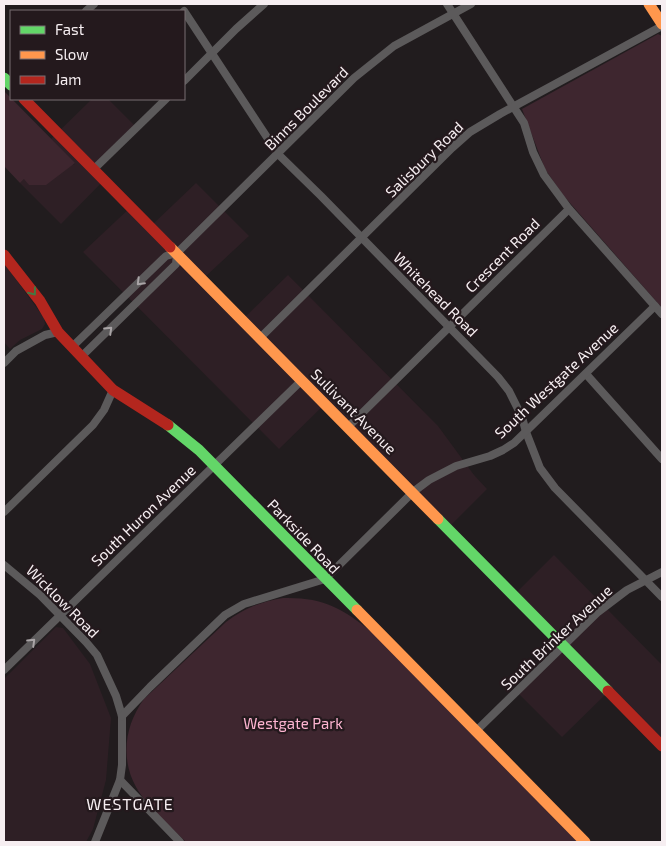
<svg xmlns="http://www.w3.org/2000/svg" width="666" height="846" viewBox="0 0 666 846" font-family="'Exo 2',sans-serif">
<style>
.built{fill:#2e1f25}
.green{fill:#3e262f}
.lines{fill:none;stroke-linecap:round;stroke-linejoin:round}
.street{stroke:#5c5a5b;stroke-width:8}
.fast{stroke:#63d668;stroke-width:11}
.slow{stroke:#ff974d;stroke-width:11}
.jam{stroke:#b3261e;stroke-width:11}
.oneway{stroke:#a9a4a6}
.oneway2{stroke:#447842}
.labels{text-anchor:middle;dominant-baseline:central;stroke-width:4.5;stroke-linejoin:round;paint-order:stroke}
.street-label{font-size:15px;fill:#f6eef1;stroke:#24191d}
.park-label{font-size:15px;fill:#fdb4d0;stroke:#24191d}
.neighbourhood-label{font-size:16px;letter-spacing:1px;fill:#f6eef1;stroke:#24191d}
</style>
<rect width="100%" height="100%" fill="#211c1e"/>
<g class="built">
<path d="M92,99H108L135,126L94,165L107,177L61,224L20,183L24,179L75,164L51,139Z"/>
<path d="M196,183L249,236L205,277L244,318L288,275L438,426L474,475L487,489L447,529L324,405L279,449L83,252L133,205L153,224Z"/>
<path d="M4,263L44,318L45,324L42,329L20,340L10,349L4,342Z"/>
<path d="M554,555L662,665V747L608,692L562,737L515,690L561,645L513,596Z"/>
<path d="M56,627L63,628L90,664L111,718L106,780L93,829L86,842H4V679Z"/>
</g>
<g class="green">
<path d="M658,34L662,36V308L563,195L545,169L522,109Z"/>
<path d="M4,91L75,163L46,185H29L24,179L20,183L4,166Z"/>
<path d="M283,598C323,597 342,608 372,632L578,842H186C171,827 146,805 136,787C120,758 125,725 144,699L226,622C245,608 260,602 283,598Z"/>
</g>
<g class="lines">
<g class="street">
<path d="M447,4L524,123L533,152L544,175L569,209L662,314"/>
<path d="M86,11L94,4"/>
<path d="M184,11L278,154L321,196L498,377L509,391L522,417L526,432L540,468L555,488L662,597"/>
<path d="M184,81L236,29L264,4"/>
<path d="M94,169L166,99"/>
<path d="M261,337L452,148L470,132L500,114L662,26"/>
<path d="M72,347L166,256L177,253L354,78L394,46L471,4"/>
<path d="M81,357L176,264L177,253"/>
<path d="M4,363L16,351L45,335L58,332"/>
<path d="M586,374L662,459"/>
<path d="M348,427L569,209"/>
<path d="M4,512L93,425L104,410L113,390"/>
<path d="M4,565L40,595L86,642L97,655L116,696L122,716V765L120,780L95,842"/>
<path d="M4,670L302,380"/>
<path d="M122,716L150,687L225,615L244,604L325,579L413,492L429,480L456,466L490,456L503,450L514,443L655,306"/>
<path d="M475,732L598,612L627,590L662,572"/>
<path d="M120,780L180,842"/>
</g>
<g class="fast">
<path d="M4,78L11,85"/>
<path d="M168,425L199,450L357,610"/>
<path d="M438,519L608,691"/>
</g>
<g class="slow">
<path d="M649,4L662,24"/>
<path d="M170,247L438,519"/>
<path d="M357,610L585,842"/>
</g>
<g class="jam">
<path d="M24,99L170,247"/>
<path d="M4,255L40,301L58,332L113,390L168,425"/>
<path d="M608,691L662,746"/>
</g>
</g>
<defs><path id="oneway-chevron" d="M-2-3.5L2.5 0L-2 3.5" fill="none" stroke-width="1.6" stroke-linecap="round" stroke-linejoin="round" transform="scale(1.25)"/></defs>
<g class="oneway">
<use href="#oneway-chevron" transform="translate(140 282) rotate(135)"/>
<use href="#oneway-chevron" transform="translate(109 330) rotate(-44)"/>
<use href="#oneway-chevron" transform="translate(32 642) rotate(-44)"/>
</g>
<use class="oneway2" href="#oneway-chevron" transform="translate(33 292) rotate(52)"/>
<g class="labels">
<g class="street-label">
<text transform="translate(306 108) rotate(-45)">Binns Boulevard</text>
<text transform="translate(424 159) rotate(-44)">Salisbury Road</text>
<text transform="translate(502 255) rotate(-45)">Crescent Road</text>
<text transform="translate(436 294) rotate(45)">Whitehead Road</text>
<text transform="translate(556 380) rotate(-43)">South Westgate Avenue</text>
<text transform="translate(354 411) rotate(45)">Sullivant Avenue</text>
<text transform="translate(143 515) rotate(-44)">South Huron Avenue</text>
<text transform="translate(304 536) rotate(46)">Parkside Road</text>
<text transform="translate(63 601) rotate(45)">Wicklow Road</text>
<text transform="translate(556 637) rotate(-43)">South Brinker Avenue</text>
</g>
<g class="park-label">
<text x="293" y="723">Westgate Park</text>
</g>
<g class="neighbourhood-label">
<text x="130" y="803">WESTGATE</text>
</g>
</g>
<rect width="666" height="846" fill="none" stroke="#f6eef1" stroke-width="10"/>
<rect x="10" y="10" width="175" height="90" fill="#24191d" stroke="#786e72"/>
<rect x="20" y="26" width="25" height="8" fill="#63d668" stroke="#786e72"/>
<text x="55" y="35" font-size="15" fill="#f6eef1">Fast</text>
<rect x="20" y="51" width="25" height="8" fill="#ff974d" stroke="#786e72"/>
<text x="55" y="60" font-size="15" fill="#f6eef1">Slow</text>
<rect x="20" y="76" width="25" height="8" fill="#b3261e" stroke="#786e72"/>
<text x="55" y="85" font-size="15" fill="#f6eef1">Jam</text>
</svg>
